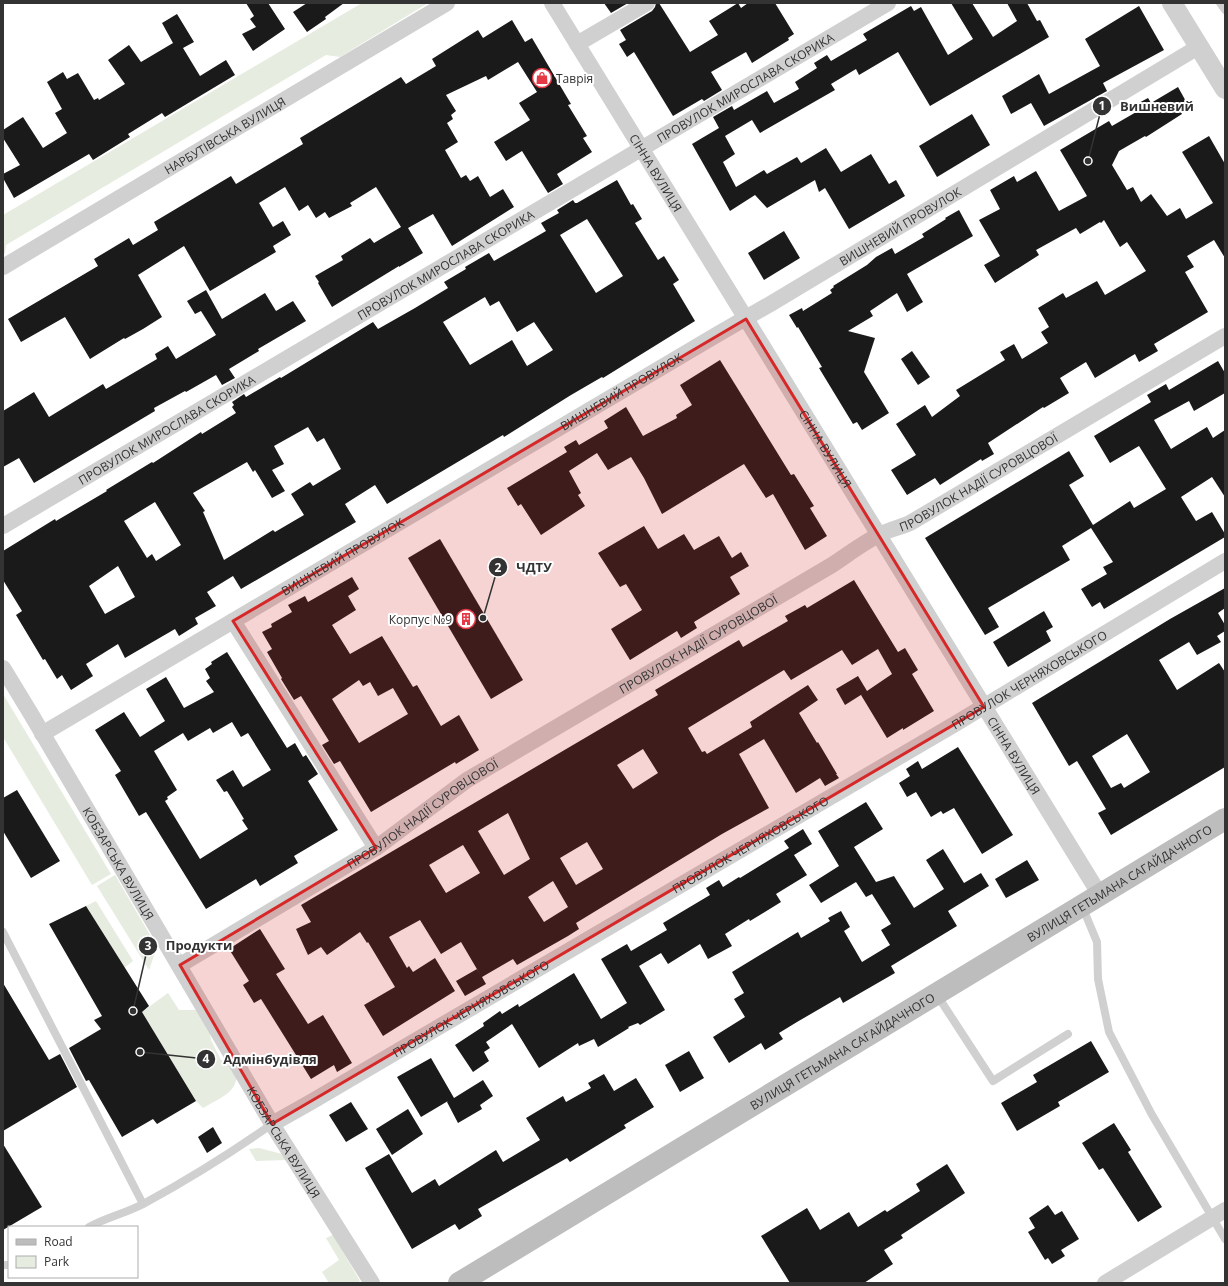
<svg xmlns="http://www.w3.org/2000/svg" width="1228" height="1286" viewBox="0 0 1228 1286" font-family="'Open Sans',sans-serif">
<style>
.green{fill:#e6ecdf}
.building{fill:#1a1a1a;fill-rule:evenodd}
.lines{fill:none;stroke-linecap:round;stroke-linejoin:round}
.service{stroke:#d0d0d0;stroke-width:8}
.minor{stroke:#d0d0d0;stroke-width:16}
.tertiary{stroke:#d0d0d0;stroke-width:20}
.secondary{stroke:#bdbdbd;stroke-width:22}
.marked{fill:#d62828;fill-opacity:0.2;stroke:#d62828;stroke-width:3;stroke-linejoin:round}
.labels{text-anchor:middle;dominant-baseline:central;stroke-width:4;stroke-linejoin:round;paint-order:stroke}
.poi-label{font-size:12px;fill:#333;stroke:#fff;text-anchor:start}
.street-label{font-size:12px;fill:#333;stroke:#fff}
.leader{fill:none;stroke:#333;stroke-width:1.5}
.callout-dot{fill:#333;stroke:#fff;stroke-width:1.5}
.mark-label{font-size:12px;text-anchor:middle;font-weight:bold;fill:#fff}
.callout-label{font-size:13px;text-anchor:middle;font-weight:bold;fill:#333;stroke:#fff;stroke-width:4;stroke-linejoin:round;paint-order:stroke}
</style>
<rect width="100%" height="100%" fill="#fff"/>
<g class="green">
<path d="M362,3H428L340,57L326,55L6,245L5,253L3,254V215Z"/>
<path d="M3,694L111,874L92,885L3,737Z"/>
<path d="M115,875L157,947L149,970L97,886Z"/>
<path d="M96,901L133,961L124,968L86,906Z"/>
<path d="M168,993L179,1010H200L207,1019L211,1040L221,1060L235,1065C243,1091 221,1097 203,1108L196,1101L142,1012Z"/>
<path d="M259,1148L282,1154L287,1160L256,1161L249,1149Z"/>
<path d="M333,1235L360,1281L357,1283H329L322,1272L339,1260L326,1238Z"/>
</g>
<g class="building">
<path d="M246,3H268L285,29L253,51L242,34L256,27L250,19L254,16Z"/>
<path d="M307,3H344L325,17L326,19L307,32L293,12Z"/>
<path d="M604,3H628L611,13Z"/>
<path d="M656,3H659L690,52L718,35L709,21L738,3L741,8L748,3H775L794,34L788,38L789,40L752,63L746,52L711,72L722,90L704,101L702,99L673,116L634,52L627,57L619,44L626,40L620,30L652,11L655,7Z"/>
<path d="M951,3H972L993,37L1017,21L1007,3H1027L1037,21L1040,20L1049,37L930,106L898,52L859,75L856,69L831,84L835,90L760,133L752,120L725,136L735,154L723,162L736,187L764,170L767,174L797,157L801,163L826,148L841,172L871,154L889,184L896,180L905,196L849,229L825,188L819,192L815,180L767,208L755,195L730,211L692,144L719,128L713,117L732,106L734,110L767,91L774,103L799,89L795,82L817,68L814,63L827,55L831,61L867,40L863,34L911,6L914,11L921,7L948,55L973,39Z"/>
<path d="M1139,6L1164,50L1103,83L1107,91L1044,126L1031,103L1011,114L1002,96L1039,74L1049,94L1100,66L1085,39Z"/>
<path d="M177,14L194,42L183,48L200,76L226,60L235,75L165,117L162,113L128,134L130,137L93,160L89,154L14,198L3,178V174L20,165L3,138V130L23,117L43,148L67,133L55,113L62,109L47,82L63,72L67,79L78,73L94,100L98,98L99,100L125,84L108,60L129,45L141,62L173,43L162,23Z"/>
<path d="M512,20L525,42L532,38L571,104L568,105L587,136L583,138L592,152L557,174L563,184L548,193L522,151L506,161L494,142L530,120L519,103L537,92L518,62L488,80L486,76L446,95L456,111L451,115L453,119L447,123L458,142L445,150L461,178L466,175L470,181L478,176L490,197L503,189L514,207L452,246L433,214L408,228L423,253L399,267V266L332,307L318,283L319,282L315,276L343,260L341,256L370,238L374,243L401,227L376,187L350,203L352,206L329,218L325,212L316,218L308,205L299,211L285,187L259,203L273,227L283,221L291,235L273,246L276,252L210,291L184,246L138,275L162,317L143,329L125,339L124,338L90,359L65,317L21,342L8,319L98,266L94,259L129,238L133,245L158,230L154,222L231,176L236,184L303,144L300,138L401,77L406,84L436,66L432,59L478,30L483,38Z"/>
<path d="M1178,87L1188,105L1180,110L1182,114L1146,137L1145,136L1119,151L1112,165L1127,190L1133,187L1141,202L1151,194L1167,216L1180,208L1186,219L1213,203L1182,152L1209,136L1225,164V258L1214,240L1187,256L1194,267L1185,272L1208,312L1154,344L1158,351L1139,362L1135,354L1095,378L1086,362L1060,378L1069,393L1044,408L1043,407L988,443L994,454L982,461L981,459L940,485L935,478L907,495L891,470L916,455L896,424L925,405L932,417L960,396L956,390L1005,360L1000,352L1014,344L1022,359L1048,343L1041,332L1049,327L1038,308L1063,293L1066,298L1097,281L1105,295L1146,271L1127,242L1120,247L1104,220L1101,223L1100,222L1080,234L1076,228L1036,250L1039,255L995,283L984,265L1000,256L979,220L1000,209L990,190L1014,176L1017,182L1036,171L1059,211L1087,196L1060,150L1109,121L1112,126L1138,111L1135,105L1148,98L1151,103Z"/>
<path d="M972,114L990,145L937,177L919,146Z"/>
<path d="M617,180L631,205L633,204L642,219L635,223L658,260L664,256L679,280L673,284L695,321L603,378L602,377L571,395L504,437L503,435L387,504L375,485L345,504L356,522L241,589L233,576L207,592L216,606L195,618L198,624L179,636L175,629L125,658L118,644L86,664L93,676L71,690L62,675L57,679L45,659L43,660L16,615L22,611L3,580V551L55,519L56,521L107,491L106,490L152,462L153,463L201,432L202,434L236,413L232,407L234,405L232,402L244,394L246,397L280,377L281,378L373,322L378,329L415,308L448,288L444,282L466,269L465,267L489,253L494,261L546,231L541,223L559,213L557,210L573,200L575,203H577ZM587,219L623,276L596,293L560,235ZM485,297L490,306L499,301L517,332L534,322L553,350L527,366L512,340L470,365L443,322ZM308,427L317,442L324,438L341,469L313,486L310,482L291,494L304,515L275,532L273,530L224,560L203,512L205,511L193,493L247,462L253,472L255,470L272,498L285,491L272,470L284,464L274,446ZM155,502L181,545L156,561L152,554L147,558L124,521ZM118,566L135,597L105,614L89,586Z"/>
<path d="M959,210L973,236L907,274L923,302L907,312L897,293L870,311L873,316L848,331L875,338L864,372L889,413L862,430L857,422L853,424L819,368L822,367L798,327L797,328L789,315L802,308L803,311L832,293L830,290L834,287L833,286L867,265L876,257L892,248L895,254L924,237L922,234L946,219L945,218Z"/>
<path d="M784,231L800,258L764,280L748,253Z"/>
<path d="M206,290L222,319L265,293L276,311L293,301L306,321L258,349L259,351L229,369L235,378L222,385L216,375L186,392L185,391L154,408L155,411L34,483L19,458L3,467V411L34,392L49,417L103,384L106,389L157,359L155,354L168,346L176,359L216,335L201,311L195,314L187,301Z"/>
<path d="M912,351L930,377L918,385L901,359Z"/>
<path d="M720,360L791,475L794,474L814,506L810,508L827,536L805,550L773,494L766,498L744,464L662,514L644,478L631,457L608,470L597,453L569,471L581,493L578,495L585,506L541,535L521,504L518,506L507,488L567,452L564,447L576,440L579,445L608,428L604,421L626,407L643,436L677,418L676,415L692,405L680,385Z"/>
<path d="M1218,361L1225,373V393L1194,411L1189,401L1154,420L1171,449L1207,427L1213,438L1225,430V497L1212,477L1181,497L1196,521L1212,512L1225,534V537L1104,609L1100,602L1092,607L1081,589L1107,574L1103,567L1113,562L1091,528L1062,546L1070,560L988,608L999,627L985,635L925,538L1069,451L1084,476L1069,485L1093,525L1130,501L1134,508L1166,489L1139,446L1110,463L1094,436L1151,402L1147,395L1166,384L1169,390Z"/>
<path d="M644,526L658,549L684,534L694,550L719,536L732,558L741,552L749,566L730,577L740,594L694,622L697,628L681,638L677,631L630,660L611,629L642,610L626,584L620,587L598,553Z"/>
<path d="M440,539L523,680L491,699L408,558Z"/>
<path d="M352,577L359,589L348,596L356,610L332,625L350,654L382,636L413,687L417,685L441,726L459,715L479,750L456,764L455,762L371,812L340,761L334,764L322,745L329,741L301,696L294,700L281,679L282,678L267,652L272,649L262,632L272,627L271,624L292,612L288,605L305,596L308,602ZM359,680L363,686L370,682L378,696L393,688L408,714L359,743L332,699Z"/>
<path d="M854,580L898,652L905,648L918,670L912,674L934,711L903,730V728L887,738L861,695L864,693L845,705L836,689L858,676L867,691L892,674L878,649L852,665L842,650L791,680L784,670L688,728L702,752L705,751L707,754L752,727L750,722L808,685L818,700L799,713L817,743L818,742L837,774H836L839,778L825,786L820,778L796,793L764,739L739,754L769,808L722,834L576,923L579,929L568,936L517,965L513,959L482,977L486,984L465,996L456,981L477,969L481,976L461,942L441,954L420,920L389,937L407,968L409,966L413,972L435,958L455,991L383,1036L364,1005L395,987L368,942L367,943L360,932L327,955L321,947L308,955L296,929L311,922L301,905L658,695L655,690L739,640L743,647L788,621L785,616L805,605L807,608ZM643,749L658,773L633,789L617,765ZM508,813L530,859L504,875L478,831ZM587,842L603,869L576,885L560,858ZM463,845L480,873L446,893L429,865ZM553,881L568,907L544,922L528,897Z"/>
<path d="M1225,588V608L1218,613L1225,625V631L1217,636L1221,642L1197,655L1189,642L1159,660L1177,690L1219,663L1225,672V767L1111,835L1098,813L1106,809L1077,761L1069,766L1032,703L1170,619ZM1127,734L1150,772L1124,788L1121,783L1111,788L1092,756Z"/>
<path d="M1044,611L1053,627L1046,631L1051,641L1008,667L993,642Z"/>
<path d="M227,652L287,748L295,743L303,757L306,755L318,774L308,781L338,830L294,856L298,863L260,886L256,879L206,909L146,812L139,816L115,775L121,771L95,730L124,712L140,737L165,721L146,689L166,677L184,708L214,692L206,681L210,678L205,669L212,664L211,662ZM232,722L241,737L248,733L271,770L243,787L233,770L216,780L224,792L227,791L244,819L242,820L248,829L200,859L165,801L168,799L167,797L177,790L154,751L183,733L188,741L210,728L213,733Z"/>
<path d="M958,747L1013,835L982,854L954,808L943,814L941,811L931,817L916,792L907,797L899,783L910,776L906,769L918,761L922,769Z"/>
<path d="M17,790L60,861L31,878L3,831V798Z"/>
<path d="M866,802L883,829L854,847L876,882L894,876L914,908L944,889L926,860L943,849L964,883L981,873L989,886L948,911L957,926L891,966L895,973L843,1003L840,997L797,1022L779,1033L783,1039L765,1050L761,1043L729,1063L713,1037L745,1017L734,999L744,993L732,972L798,932L801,938L830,921L828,918L841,911L850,927L844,931L862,962L890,945L881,930L891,924L872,894L866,897L856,882L821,903L809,885L839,866L818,831Z"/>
<path d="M803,829L812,844L794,855L807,875L776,894L781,902L750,921L749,919L725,934L732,946L708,959L700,944L668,964L661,953L639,966L665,1010L640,1025L638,1023L628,1027L629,1028L598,1047L594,1039L579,1046L578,1043L539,1068L512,1024L486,1042L490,1048L484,1052L489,1061L473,1072L455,1045L484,1026L483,1023L500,1011L502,1014L518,1004L519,1007L574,973L601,1019L627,1003L601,959L627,944L631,951L667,930L663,923L710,895L706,888L719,880L723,887L739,877L740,878L789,848L784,841Z"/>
<path d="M1027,860L1039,880L1006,898L995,879Z"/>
<path d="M86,906L149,1006L142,1012L196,1101L157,1124L153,1119L122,1137L89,1080L86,1081L69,1048L101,1029L94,1020L102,1016L49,924Z"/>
<path d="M260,929L285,969L276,974L308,1024L323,1015L352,1063L337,1072L334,1065L311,1079L261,999L254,1003L243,985L249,981L229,949Z"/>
<path d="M3,983L49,1060L60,1054L77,1087L3,1131Z"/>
<path d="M1091,1041L1109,1072L1058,1102L1060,1106L1017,1131L1001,1103L1037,1082L1033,1075Z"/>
<path d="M689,1051L704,1078L680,1092L665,1065Z"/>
<path d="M431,1058L454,1098L483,1080L493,1096L480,1105L482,1109L458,1123L447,1102L448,1101L421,1117L397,1077Z"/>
<path d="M604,1074L614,1091L636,1078L654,1107L624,1125L626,1128L570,1162L567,1158L478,1209L482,1216L459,1230L455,1224L412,1249L365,1168L389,1154L412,1193L435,1179L439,1186L496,1150L503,1162L540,1140L526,1118L563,1096L566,1102L591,1088L588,1083Z"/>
<path d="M351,1102L368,1129L346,1142L329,1115Z"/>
<path d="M408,1109L423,1134L392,1155L376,1129Z"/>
<path d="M1114,1123L1131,1150L1128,1152L1162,1207L1138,1222L1103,1168L1099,1170L1082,1143Z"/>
<path d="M213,1127L222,1143L207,1153L198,1137Z"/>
<path d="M3,1144L42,1207L3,1230Z"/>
<path d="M947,1164L965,1193L901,1235L903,1238L884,1250L893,1264L864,1283H790L761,1236L807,1208L820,1230L849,1212L858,1227L885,1210L887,1212L920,1191L916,1184Z"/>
<path d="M1048,1205L1055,1215L1062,1211L1079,1239L1061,1250L1065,1256L1052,1264L1048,1258L1045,1260L1028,1232L1035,1228L1029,1218Z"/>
</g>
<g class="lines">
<g class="service">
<path d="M1220,3L1225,10"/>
<path d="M1082,906L1097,942L1098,979L1109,1032L1151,1113L1225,1239"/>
<path d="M3,932L143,1204"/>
<path d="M937,995L993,1081L1068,1034"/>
<path d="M89,1227C107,1217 127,1213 145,1203C189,1179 231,1153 272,1124"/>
<path d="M3,1265H9"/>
</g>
<g class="minor">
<path id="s1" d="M552,3L1100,895"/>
<path d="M577,44L647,3"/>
<path id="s2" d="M3,267L447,3"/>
<path id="s3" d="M3,526L888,3"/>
<path d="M233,621L376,848"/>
<path id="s4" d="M3,668L31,714L272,1124L372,1283"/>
<path id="s5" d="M42,734L718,334L772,303L1200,46"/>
<path id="s6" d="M180,965L376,848L467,780L832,565C849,554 865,541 883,533C892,529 901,527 910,523L1225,336"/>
<path id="s7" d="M272,1124L311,1102L955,724L1225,561"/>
<path d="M1105,1283L1225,1210"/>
</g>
<path class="tertiary" d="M1172,3L1225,89"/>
<path class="secondary" id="s8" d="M459,1283L1225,819"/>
</g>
<path class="marked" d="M746,319L984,707L272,1124L180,965L376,848L233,621Z"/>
<defs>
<symbol id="shop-ring" viewBox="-11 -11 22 22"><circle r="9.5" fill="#fff" stroke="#e63946" stroke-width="1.5"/><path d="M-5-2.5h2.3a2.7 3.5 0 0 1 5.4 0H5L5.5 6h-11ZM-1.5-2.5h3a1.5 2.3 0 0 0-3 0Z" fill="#e63946"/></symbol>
<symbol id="building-ring" viewBox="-11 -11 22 22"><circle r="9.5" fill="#fff" stroke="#e63946" stroke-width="1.5"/><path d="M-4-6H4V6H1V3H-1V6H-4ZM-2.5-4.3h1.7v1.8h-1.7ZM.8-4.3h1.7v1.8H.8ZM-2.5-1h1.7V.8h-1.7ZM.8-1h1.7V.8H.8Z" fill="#e63946"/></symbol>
</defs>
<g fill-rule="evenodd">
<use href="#shop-ring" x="531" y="67" width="22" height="22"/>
<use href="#building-ring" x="455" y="608" width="22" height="22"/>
</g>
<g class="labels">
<g class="poi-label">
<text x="556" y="78">Таврія</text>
<text x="452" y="619" text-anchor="end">Корпус №9</text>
</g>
<g class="street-label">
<text stroke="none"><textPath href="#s3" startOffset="862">ПРОВУЛОК МИРОСЛАВА СКОРИКА</textPath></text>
<text stroke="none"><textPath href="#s2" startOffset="258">НАРБУТІВСЬКА ВУЛИЦЯ</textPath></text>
<text stroke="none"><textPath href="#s1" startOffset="199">СІННА ВУЛИЦЯ</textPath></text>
<text stroke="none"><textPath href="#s5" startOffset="997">ВИШНЕВИЙ ПРОВУЛОК</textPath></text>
<text stroke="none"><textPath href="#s3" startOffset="514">ПРОВУЛОК МИРОСЛАВА СКОРИКА</textPath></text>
<text stroke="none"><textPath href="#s5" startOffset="673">ВИШНЕВИЙ ПРОВУЛОК</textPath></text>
<text stroke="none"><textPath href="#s3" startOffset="190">ПРОВУЛОК МИРОСЛАВА СКОРИКА</textPath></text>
<text stroke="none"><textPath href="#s1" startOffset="523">СІННА ВУЛИЦЯ</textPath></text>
<text stroke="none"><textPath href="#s6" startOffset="934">ПРОВУЛОК НАДІЇ СУРОВЦОВОЇ</textPath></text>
<text stroke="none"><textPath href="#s5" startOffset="349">ВИШНЕВИЙ ПРОВУЛОК</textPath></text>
<text stroke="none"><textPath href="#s6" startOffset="610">ПРОВУЛОК НАДІЇ СУРОВЦОВОЇ</textPath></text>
<text stroke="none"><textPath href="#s7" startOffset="878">ПРОВУЛОК ЧЕРНЯХОВСЬКОГО</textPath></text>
<text stroke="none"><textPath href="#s1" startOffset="883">СІННА ВУЛИЦЯ</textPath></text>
<text stroke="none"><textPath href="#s6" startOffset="286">ПРОВУЛОК НАДІЇ СУРОВЦОВОЇ</textPath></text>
<text stroke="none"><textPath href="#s7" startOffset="554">ПРОВУЛОК ЧЕРНЯХОВСЬКОГО</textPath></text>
<text stroke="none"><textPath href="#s4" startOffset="227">КОБЗАРСЬКА ВУЛИЦЯ</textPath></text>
<text stroke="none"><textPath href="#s8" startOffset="772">ВУЛИЦЯ ГЕТЬМАНА САГАЙДАЧНОГО</textPath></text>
<text stroke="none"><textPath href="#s7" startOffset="230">ПРОВУЛОК ЧЕРНЯХОВСЬКОГО</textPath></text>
<text stroke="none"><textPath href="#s8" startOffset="448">ВУЛИЦЯ ГЕТЬМАНА САГАЙДАЧНОГО</textPath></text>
<text stroke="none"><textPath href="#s4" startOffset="551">КОБЗАРСЬКА ВУЛИЦЯ</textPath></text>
</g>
</g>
<path class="leader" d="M1088 161L1102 106M483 618L498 567M133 1011L148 946M140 1052L206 1059"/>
<g class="callout-dot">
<circle cx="1088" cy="161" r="4"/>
<circle cx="483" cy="618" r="4"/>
<circle cx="133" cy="1011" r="4"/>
<circle cx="140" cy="1052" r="4"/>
<circle cx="1102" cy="106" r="10"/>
<circle cx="498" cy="567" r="10"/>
<circle cx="148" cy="946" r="10"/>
<circle cx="206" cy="1059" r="10"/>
</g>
<g class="mark-label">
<text x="1102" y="110">1</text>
<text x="498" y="572">2</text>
<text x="148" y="950">3</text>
<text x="206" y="1063">4</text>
</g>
<g class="callout-label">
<text x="1157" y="111">Вишневий</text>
<text x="534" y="572">ЧДТУ</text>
<text x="199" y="950">Продукти</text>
<text x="270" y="1064">Адмінбудівля</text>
</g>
<rect width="1228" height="1286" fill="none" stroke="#333333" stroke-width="8"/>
<rect x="8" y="1226" width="130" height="52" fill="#ffffff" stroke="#adadad"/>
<rect x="16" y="1239" width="20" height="6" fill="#bdbdbd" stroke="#adadad"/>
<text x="44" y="1246" font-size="12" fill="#333333">Road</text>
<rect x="16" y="1256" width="20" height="12" fill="#e6ecdf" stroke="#adadad"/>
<text x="44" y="1266" font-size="12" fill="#333333">Park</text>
</svg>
